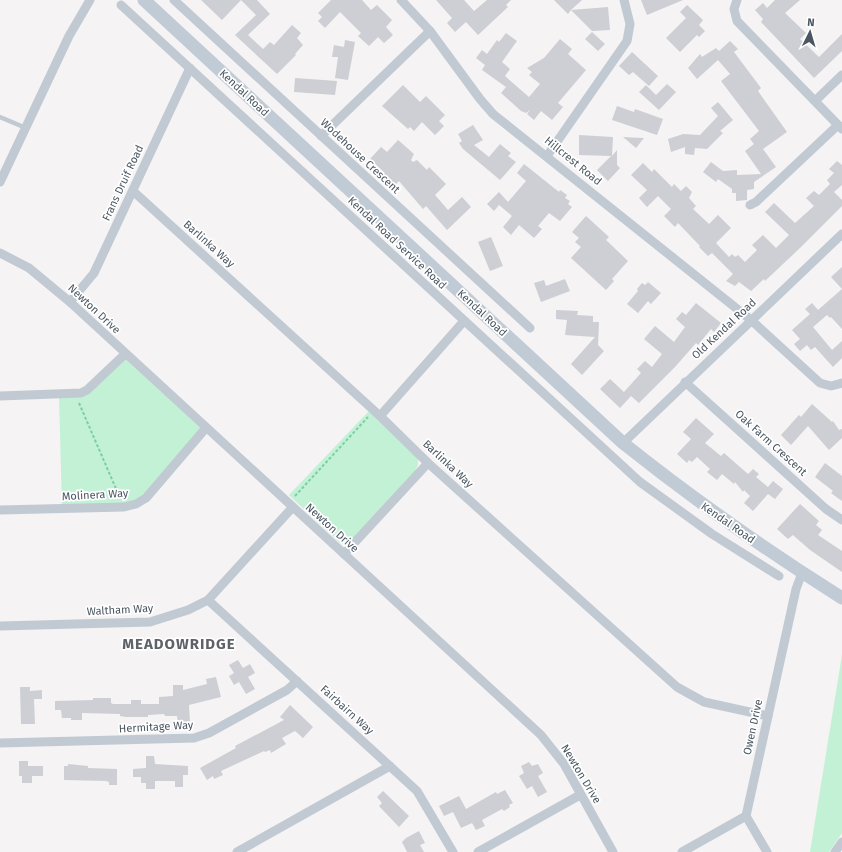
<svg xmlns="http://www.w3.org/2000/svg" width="842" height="852" viewBox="0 0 842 852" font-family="'Fira Sans',sans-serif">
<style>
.green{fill:#c3f1d5}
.building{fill:#cdcfd5}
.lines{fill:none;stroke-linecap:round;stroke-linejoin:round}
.path{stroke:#7ad0a6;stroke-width:2;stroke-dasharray:3 2;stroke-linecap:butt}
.lane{stroke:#c1cad2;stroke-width:4.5}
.street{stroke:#c1cad2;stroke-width:9}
.secondary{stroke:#c1cbd6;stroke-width:13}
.labels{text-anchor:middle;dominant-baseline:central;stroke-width:3.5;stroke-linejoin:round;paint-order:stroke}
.street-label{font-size:11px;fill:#4a5661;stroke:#fff}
.district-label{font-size:15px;font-weight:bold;letter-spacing:1px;fill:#5f6368;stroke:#fff}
</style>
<rect width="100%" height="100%" fill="#f5f3f3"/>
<g class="green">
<path d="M125,354L205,428L141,500L124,506L62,508L59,396H78Z"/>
<path d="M374,410L418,459V465L415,471L352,541L346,545L341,544L289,495L368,412Z"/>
<path d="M842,655V833L829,852H810Z"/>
</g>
<g class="building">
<path d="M201,0H241L222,20Z"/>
<path d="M241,0H257L270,14L248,35L263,49L270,42L274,45L292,25L301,33L297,38L303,45L295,54L296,55L277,74L235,35L256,15Z"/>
<path d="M331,0H362L371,10L377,5L392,20L386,27L393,35L384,43L378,37L369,46L358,36L361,33L340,12L325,28L318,21L322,17L318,13Z"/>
<path d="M436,0H464L474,11L487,0H511L506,5L508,7L478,35L466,22L455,32L447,23L452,18Z"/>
<path d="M554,0H582L571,10L608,7L610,30L592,31L571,10L568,14Z"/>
<path d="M641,0H683L647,15Z"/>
<path d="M775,0H800L785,13L806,33L800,39L819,57L842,34V51L814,78L761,22L763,19L755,10L763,3L767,8Z"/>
<path d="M687,5L703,20L699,25L705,31L699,37L697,35L680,52L666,38L686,18L680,12Z"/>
<path d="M592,32L605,44L598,51L585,39Z"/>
<path d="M506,33L517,41L502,62L510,69L505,76L529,97L540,84L529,75L532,72L527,68L544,58L560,39L572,49L568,54L586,70L558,103L563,107L552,120L541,111L534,120L527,114L530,110L526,113L521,111L501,93L506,87L482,70L485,65L476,58L482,50L487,54L497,40L499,42Z"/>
<path d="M345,40L355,42L348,80L335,78L338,57H332L334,45L344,47Z"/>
<path d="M730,41L738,49L734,52L761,88L758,91L787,132L763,149L776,167L754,182V189L747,190V200L736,201V193H732V189L718,179L716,182L703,172L711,162L723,171L737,170V175L761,174L745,151L754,144L750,139L759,131L721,81L730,74L718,60L697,79L688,68L700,54L702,57L716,48L719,51Z"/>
<path d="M632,52L658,76L649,86L633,72L629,75L619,66Z"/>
<path d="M295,78L337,81L335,95L294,92Z"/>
<path d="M667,84L676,92L659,110L639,92L646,85L656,95Z"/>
<path d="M403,85L420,102L426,96L445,115L439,121L444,126L435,135L422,122L414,131L410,127L408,129L382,106Z"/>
<path d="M718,102L733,120L720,131L723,133L707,149L695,148L694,155L685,154V147L671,152L668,139L683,134L700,135L718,116L711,108Z"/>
<path d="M617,106L634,112L635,109L663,119L657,135L612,120Z"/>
<path d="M473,125L483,140L474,145L489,157L500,144L511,153L508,156L516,162L500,180L463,149L459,143L462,141L458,134Z"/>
<path d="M579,135L613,137L612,156L617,150V165L620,168L608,181L597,170L611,156L579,155Z"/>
<path d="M623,137L644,138L636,148Z"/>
<path d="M398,140L414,154L411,160L413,162L417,160L427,170L429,167L446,184L435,195L448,210L462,197L471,207L447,230L426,206L423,209L399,181L392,188L380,178L385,173L370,159L381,147L387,152Z"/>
<path d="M837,161L842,165V185L834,192L842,200V206L801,247L765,281L764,279L751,291L739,282L735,286L726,281L733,274L712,253L708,256L699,247L700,246L678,223L675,227L664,216L671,209L658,196L647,207L639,198L647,190L631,175L643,163L652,172L654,169L672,187L674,184L681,191L686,186L692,192L689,198L696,206L693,209L709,224L718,215L731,228L716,243L729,257L732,254L735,257L738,255L745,262L757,250L752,245L763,235L776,248L789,235L765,212L774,203L795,223L814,206L806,198L814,191L819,195L830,184L827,180L834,173L829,169Z"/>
<path d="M524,164L559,192L560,190L567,195L565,198L570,201L568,204L572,207L560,221L549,213L538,226L542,229L534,238L519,225L511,235L503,227L512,216L499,205L494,211L487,204L499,192L508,202L526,181L517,173Z"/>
<path d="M586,216L609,237L606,240L628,261L612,279L614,281L606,290L571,258L581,247L575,242L579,238L572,232Z"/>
<path d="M491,237L503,266L490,271L478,242Z"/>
<path d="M842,267V329L831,317L830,318L827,315L813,327L832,350L842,341V358L833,367L815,347L811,350L807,345L800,351L794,344L800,339L792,330L810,314L805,309L812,303L818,310L842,289L831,277Z"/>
<path d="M565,279L570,291L541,302L534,283L544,280L546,286Z"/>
<path d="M648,282L661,293L651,304L648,301L638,313L627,304L638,291L637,289L642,283L645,285Z"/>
<path d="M696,303L721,323L714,332L711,329L698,345L696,343L675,367L639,403L631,396L620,408L600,389L610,379L624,392L641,373L637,369L645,361L652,367L662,354L644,339L655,326L674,342L685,327L676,319L682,312L686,315Z"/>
<path d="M556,310L578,311L577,315L593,316V322H599L598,345L604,351L582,375L571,364L595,337L565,335L567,320L556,319Z"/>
<path d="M812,404L832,422L833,421L839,430L842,429V438L829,450L808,426L791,445L781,435L799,415L801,417Z"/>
<path d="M696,418L714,434L705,443L721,456L724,453L748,474L753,469L759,474L756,477L768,487L773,481L783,489L775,499L768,494L753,511L744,503L750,496L744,490L743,492L735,482L734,484L722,474L717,480L707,472L710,469L697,457L692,462L689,460L687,463L677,454L691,439L683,432Z"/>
<path d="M825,463L842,476V501L831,493L833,491L815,477Z"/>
<path d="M800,504L819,521L816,525L822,530L818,535L842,551V572L810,550L793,535L788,539L777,529Z"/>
<path d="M238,660L243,668L250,664L255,673L248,677L255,689L246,694L239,682L234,685L229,676L234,673L229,665Z"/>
<path d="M216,677L221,697L189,705L190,723H178L177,716H165L164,714L148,715V717H126L120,716V714L82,713V720H71V718H62L61,710H55V701L93,700V698H111V703L113,704H131V700H141V704H159V697L173,696V685H183V690L207,684L206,679Z"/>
<path d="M20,687H30V691L42,690V699H34L35,724H21Z"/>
<path d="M290,705L313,727L303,738L295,731L282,738L286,744L271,753L270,750L265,752L264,751L221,771L223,775L214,779L213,776L207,780L200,768L236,748L235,746L284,720L280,717Z"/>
<path d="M146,756H154L155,764L188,766V775H183V787H175V781H155V789H146V783H141V777H133V769L146,768Z"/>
<path d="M19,761H28V766H43V776H32V783H22V776H19Z"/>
<path d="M529,762L532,766L538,764L543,773L538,776L547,792L538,797L532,786L527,789L519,776L524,773L521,766Z"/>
<path d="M68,764L88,766V768L117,769V785H109V782L106,781L64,780V766H68Z"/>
<path d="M505,790L513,803L509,805L510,807L504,811L502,809L482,820L485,826L476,830L472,823L461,828L453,812L444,816L439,806L459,796L466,809L496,792L497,794Z"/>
<path d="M383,791L409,816L399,827L379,806L382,803L377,797Z"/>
<path d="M419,831L425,843L420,845L424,852H407L402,842L406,838Z"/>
</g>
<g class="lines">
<g class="path">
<path d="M79,403L120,498"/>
<path d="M295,496L368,417"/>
</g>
<path class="lane" d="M0,117L26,128"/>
<g class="street">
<path d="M174,0L530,328"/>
<path d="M401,0L430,31L480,99L493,114L751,320L820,383L831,386L842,383"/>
<path d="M737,0L734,9L737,21L842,129"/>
<path d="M121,5L640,482L712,534L779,576"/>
<path d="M815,101L842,75"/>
<path d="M321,136L430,31"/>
<path d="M547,156L627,41L630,24L624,0"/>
<path d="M0,182L69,36L90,0"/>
<path d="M133,191L380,416L428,463L677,687L704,702L768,716"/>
<path d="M750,205L756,202L838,125"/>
<path d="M0,253L29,268L70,302L541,735L564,764L613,852"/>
<path d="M70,302L94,273L190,68"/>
<path d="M685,382L826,509L842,520"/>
<path d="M0,396L81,393L87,390L125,354"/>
<path d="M380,416L464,321"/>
<path d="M623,443L842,234"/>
<path d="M0,510L124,507L136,504L146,498L205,429"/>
<path d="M344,554L428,463"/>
<path d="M208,600L417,791L453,852"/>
<path d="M0,626L150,622L188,610L208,600L292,508"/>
<path d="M0,743L194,738L209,733L287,690L297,681"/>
<path d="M746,816L767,852"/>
<path d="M237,852L390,766"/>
<path d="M478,852L580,795"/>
<path d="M682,852L746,816L796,589L802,573"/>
<path d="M835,852L842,842"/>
</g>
<path class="secondary" d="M144,0L623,443C693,499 766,550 842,598"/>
</g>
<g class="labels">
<g class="street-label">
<text transform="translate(244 93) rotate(43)">Kendal Road</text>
<text transform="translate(360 156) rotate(43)">Wodehouse Crescent</text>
<text transform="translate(573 161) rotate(39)">Hillcrest Road</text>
<text transform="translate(123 183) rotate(-65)">Frans Druif Road</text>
<text transform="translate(397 243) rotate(43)">Kendal Road Service Road</text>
<text transform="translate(209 244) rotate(42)">Barlinka Way</text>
<text transform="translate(94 309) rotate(43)">Newton Drive</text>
<text transform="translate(482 313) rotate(43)">Kendal Road</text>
<text transform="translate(724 329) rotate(-43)">Old Kendal Road</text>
<text transform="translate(771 443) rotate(42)">Oak Farm Crescent</text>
<text transform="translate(448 464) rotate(43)">Barlinka Way</text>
<text transform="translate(95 495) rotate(-3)">Molinera Way</text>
<text transform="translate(728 523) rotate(35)">Kendal Road</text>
<text transform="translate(332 528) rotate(42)">Newton Drive</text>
<text transform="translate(120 610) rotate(-3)">Waltham Way</text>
<text transform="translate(347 710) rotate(42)">Fairbairn Way</text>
<text transform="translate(156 727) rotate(-3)">Hermitage Way</text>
<text transform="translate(753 727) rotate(-78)">Owen Drive</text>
<text transform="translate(581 774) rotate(59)">Newton Drive</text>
</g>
<g class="district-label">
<text x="179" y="644">MEADOWRIDGE</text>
</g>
</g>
<g transform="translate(810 32) rotate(5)" stroke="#ffffff" stroke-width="3" paint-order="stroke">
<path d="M0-3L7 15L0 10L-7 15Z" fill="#4a5661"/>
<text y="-6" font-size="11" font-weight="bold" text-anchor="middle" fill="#4a5661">N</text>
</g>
</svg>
